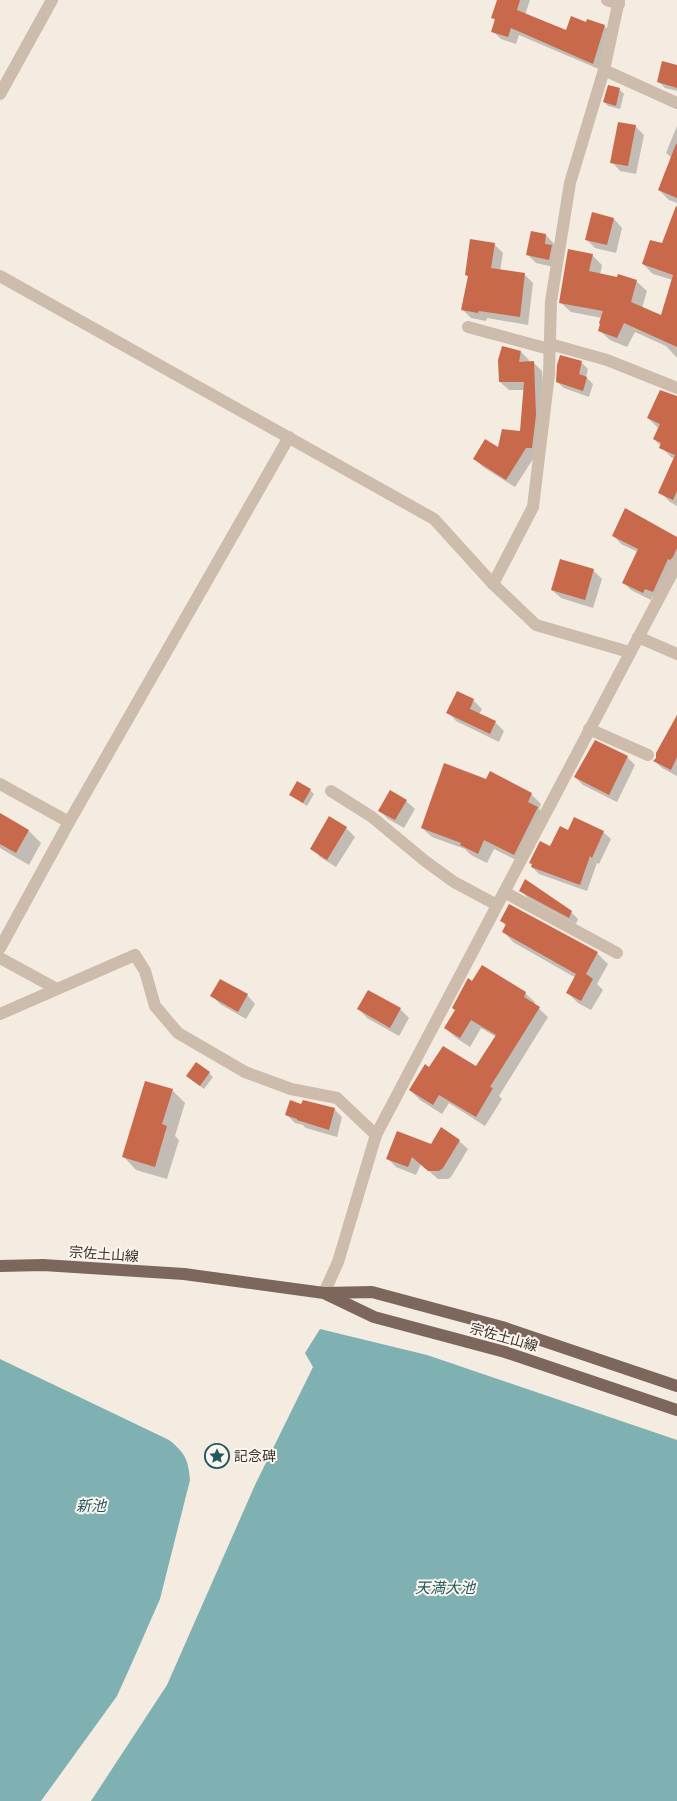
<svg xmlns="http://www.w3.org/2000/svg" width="677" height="1801" viewBox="0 0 677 1801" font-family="'Archivo Narrow','Noto Sans JP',sans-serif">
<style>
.water{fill:#7fb0b2}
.shadow{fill:#0003}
.building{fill:#c8694b}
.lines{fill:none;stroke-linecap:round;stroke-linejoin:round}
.minor{stroke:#cdbbac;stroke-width:12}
.major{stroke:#7d675c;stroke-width:12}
.labels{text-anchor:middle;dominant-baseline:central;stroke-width:4;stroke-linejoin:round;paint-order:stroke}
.street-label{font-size:14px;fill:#3b302b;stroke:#fbf5ee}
.poi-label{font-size:14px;fill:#3b302b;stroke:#fbf5ee;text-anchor:start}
.water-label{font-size:15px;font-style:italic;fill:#1f5a5e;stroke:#fbf5ee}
</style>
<rect width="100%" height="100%" fill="#f4ebe1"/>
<g class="water">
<path d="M320,1329L427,1355L677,1440V1801H91L167,1685L255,1485L313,1367L305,1353Z"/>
<path d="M0,1359L169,1440C185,1453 188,1459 190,1480L160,1599L131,1665L117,1696L41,1801H0Z"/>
</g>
<g class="shadow">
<path d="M498,0H530L525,15L566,32L587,24L604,26L612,33L601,70L519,35L516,44L501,39L493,31L496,21L493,18Z"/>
<path d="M677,66V91L665,88L659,82Z"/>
<path d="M609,87L620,90L624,94L620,109L608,106L604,102Z"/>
<path d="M635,126L644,135L636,174L620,171L612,162Z"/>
<path d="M677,126V203L669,200L659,190L672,158L666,153Z"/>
<path d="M677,206V358L666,346L635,332L627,347L610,340L599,330L602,318L571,312L560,302L592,255L602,265L600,275L636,281L647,291L642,308L661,317L673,280L653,274L643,264L662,245Z"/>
<path d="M593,214L614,219L622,228L616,253L595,248L586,239Z"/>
<path d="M546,235L554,244L558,268L536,263L528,255Z"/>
<path d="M494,244L503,253L500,271L524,274L533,283L528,325L487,318L486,321L471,318L462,309L469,277L466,275Z"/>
<path d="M521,352L529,360V363H534L542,371L544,424L535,456L515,487L483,467L474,458L499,449L521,432L525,390H509L500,382Z"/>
<path d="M582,363L588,369L586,377L593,384L589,397L564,388L557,382Z"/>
<path d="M677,397V506L670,502L660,492L675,459L671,457L654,439L658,428L648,418Z"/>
<path d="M626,510L677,538V566L661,599L653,596L651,600L631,590L624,583L638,552L621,544L614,536Z"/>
<path d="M593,570L602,579L593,608L561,598L552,590Z"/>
<path d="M473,700L482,709L479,714L495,722L504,731L499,742L456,721L448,712Z"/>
<path d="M677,718V776L662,768L655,761Z"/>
<path d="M627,757L635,765L617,802L583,785L575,777Z"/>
<path d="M487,781L531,794L541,804L539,809L547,817L524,864L494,849L487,863L471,855L465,849L432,837L422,828Z"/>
<path d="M310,790L314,794L307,806L291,795Z"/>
<path d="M406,801L415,809L404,828L388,819L379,810Z"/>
<path d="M0,814L29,831L41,843L29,865L0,848Z"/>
<path d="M330,818L346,828L355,837L336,867L320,857L312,848Z"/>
<path d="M569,831L603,832L611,839L599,864L597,863L587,891L539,874L532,867Z"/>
<path d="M521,891L571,912L578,919L576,924L528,898Z"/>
<path d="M510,906L597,953L608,964L597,984L603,990L591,1010L578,1003L567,992L576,978L513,942L503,931L506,926L501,920Z"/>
<path d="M369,991L400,1009L409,1018L399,1036L367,1018L359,1009Z"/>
<path d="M525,993L535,1002L534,1004L548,1017L499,1096L502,1099L485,1126L449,1103L442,1114L420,1100L410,1090L430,1069L476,1068L496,1037L481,1028L470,1047L455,1037L445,1028Z"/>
<path d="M247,995L255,1004L246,1019L220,1004L212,996Z"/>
<path d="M209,1073L213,1077L204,1089L192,1080Z"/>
<path d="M172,1090L185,1103L175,1136L179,1140L167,1179L136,1170L124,1157Z"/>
<path d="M304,1101L335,1110L342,1117L337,1137L306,1128L303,1125L295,1123L287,1115L302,1106Z"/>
<path d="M459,1141L468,1149L451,1177L448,1179H438L421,1164L416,1175L396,1167L388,1159L431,1146Z"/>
</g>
<g class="building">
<path d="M497,0H520L517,10L566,30L571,16L586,22L587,19L605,25L593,64L511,28L508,37L491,32L495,19L491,18Z"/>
<path d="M662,61L677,65V88L657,82Z"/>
<path d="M608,85L620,88L616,106L603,102Z"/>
<path d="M618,122L636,125L628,166L610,163Z"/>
<path d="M676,144H677V198L658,190Z"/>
<path d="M676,206L677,207V347L624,323L617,338L598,331L600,324L599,323L603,311L559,303L568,249L593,254L589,271L617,277L618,274L637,280L631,302L661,315L673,275L642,264L650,240L662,243Z"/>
<path d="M592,212L614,218L607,245L585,240Z"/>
<path d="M531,231L546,234L545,244L552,245L549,260L526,255Z"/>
<path d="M470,239L495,243L491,268L525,273L520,317L479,311L478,313L461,310L468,276L465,275Z"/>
<path d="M502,346L521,351L519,362L534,361L536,415L532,448H526L506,480L473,459L485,439L498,447L502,429L520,431L524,382H499L498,360Z"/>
<path d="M560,355L582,361L579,374L587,377L583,391L556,382L557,365Z"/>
<path d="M660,390L677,396V491L673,500L658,493L675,455L659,448L661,443L653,439L660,424L647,418Z"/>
<path d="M625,508L677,537V548L673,557L670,560L668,559L653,592L645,589L643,593L622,583L638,549L612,536Z"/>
<path d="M560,559L594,569L585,600L551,590Z"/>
<path d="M457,691L474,699L470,709L496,721L490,734L446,713Z"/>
<path d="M677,715V757L671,770L653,761L656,758V753Z"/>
<path d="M595,740L628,756L609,795L574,777Z"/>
<path d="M444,763L486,779L490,771L532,793L528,802L538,807L514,855L484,840L478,854L460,845L461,843L421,828Z"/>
<path d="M297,781L311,789L303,803L289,795Z"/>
<path d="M390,790L407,800L395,820L378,811Z"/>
<path d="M0,813L29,830L16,853L0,844Z"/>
<path d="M329,816L347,827L327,860L310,849Z"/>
<path d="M574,817L604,831L592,858L590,856L580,885L531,867L532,864L529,863L540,841L550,846L560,826L568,830Z"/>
<path d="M525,879L572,911L569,918L519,891Z"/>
<path d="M509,904L598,952L586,974L593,979L581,1001L566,993L576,974L502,932L506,924L500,921Z"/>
<path d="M482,965L526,992L524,997L540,1007L490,1087L493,1088L476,1117L439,1095L433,1105L409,1090L425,1064L429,1067L443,1046L476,1066L496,1035L471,1020L460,1038L444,1028L455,1010L452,1008L468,978L472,981Z"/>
<path d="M220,979L248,994L238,1012L210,996Z"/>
<path d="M368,990L401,1008L390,1028L357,1009Z"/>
<path d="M196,1062L210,1072L200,1086L186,1076Z"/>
<path d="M145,1081L173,1089L162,1124L167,1126L155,1167L122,1157Z"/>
<path d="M290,1100L301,1104L303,1100L335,1108L329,1130L297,1120V1119L285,1115Z"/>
<path d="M441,1127L460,1140L443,1168L439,1171H428L412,1157L408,1167L386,1159L397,1131L431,1144Z"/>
</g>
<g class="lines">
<g class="minor">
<path d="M607,0L619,4"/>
<path d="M604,70L677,103"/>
<path d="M0,94L52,0"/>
<path d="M0,276L434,519L493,584L536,625L629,652"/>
<path d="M468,327L549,349"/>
<path d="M550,344L607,360L677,388"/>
<path d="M493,584L533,507L549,374L551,301L570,183L604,70L619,0"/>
<path d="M638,637L677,654"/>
<path d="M589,729L648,755"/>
<path d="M0,784L69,822"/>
<path d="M331,791L372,817L425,861L454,882L497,905"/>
<path d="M504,892L617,953"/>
<path d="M0,948L69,822L289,437"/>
<path d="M0,958L55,988"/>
<path d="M0,1014L135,955L145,971L155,1006L178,1033L245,1072L291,1089L337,1098L376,1135"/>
<path d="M324,1293L338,1262L376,1135L677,564"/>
</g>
<g class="major">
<path d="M0,1266L43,1265L184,1274L324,1293L372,1292L502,1327L677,1386"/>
<path d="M326,1294L374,1317L505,1352L677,1410"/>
</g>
</g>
<defs>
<symbol id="sight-ring" viewBox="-11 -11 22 22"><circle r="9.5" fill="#fbf5ee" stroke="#1f5a5e" stroke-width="1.5"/><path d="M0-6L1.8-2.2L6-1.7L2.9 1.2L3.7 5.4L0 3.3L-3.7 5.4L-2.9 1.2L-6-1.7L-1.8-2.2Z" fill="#1f5a5e"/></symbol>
</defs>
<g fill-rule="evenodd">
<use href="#sight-ring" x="203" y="1442" width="28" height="28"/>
</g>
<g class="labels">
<g class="street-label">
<text transform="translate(104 1254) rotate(4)">宗佐土山線</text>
<text transform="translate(504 1337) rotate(16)">宗佐土山線</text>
</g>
<g class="poi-label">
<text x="234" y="1456">記念碑</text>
</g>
<g class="water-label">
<text x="91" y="1505">新池</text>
<text x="445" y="1587">天満大池</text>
</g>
</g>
</svg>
